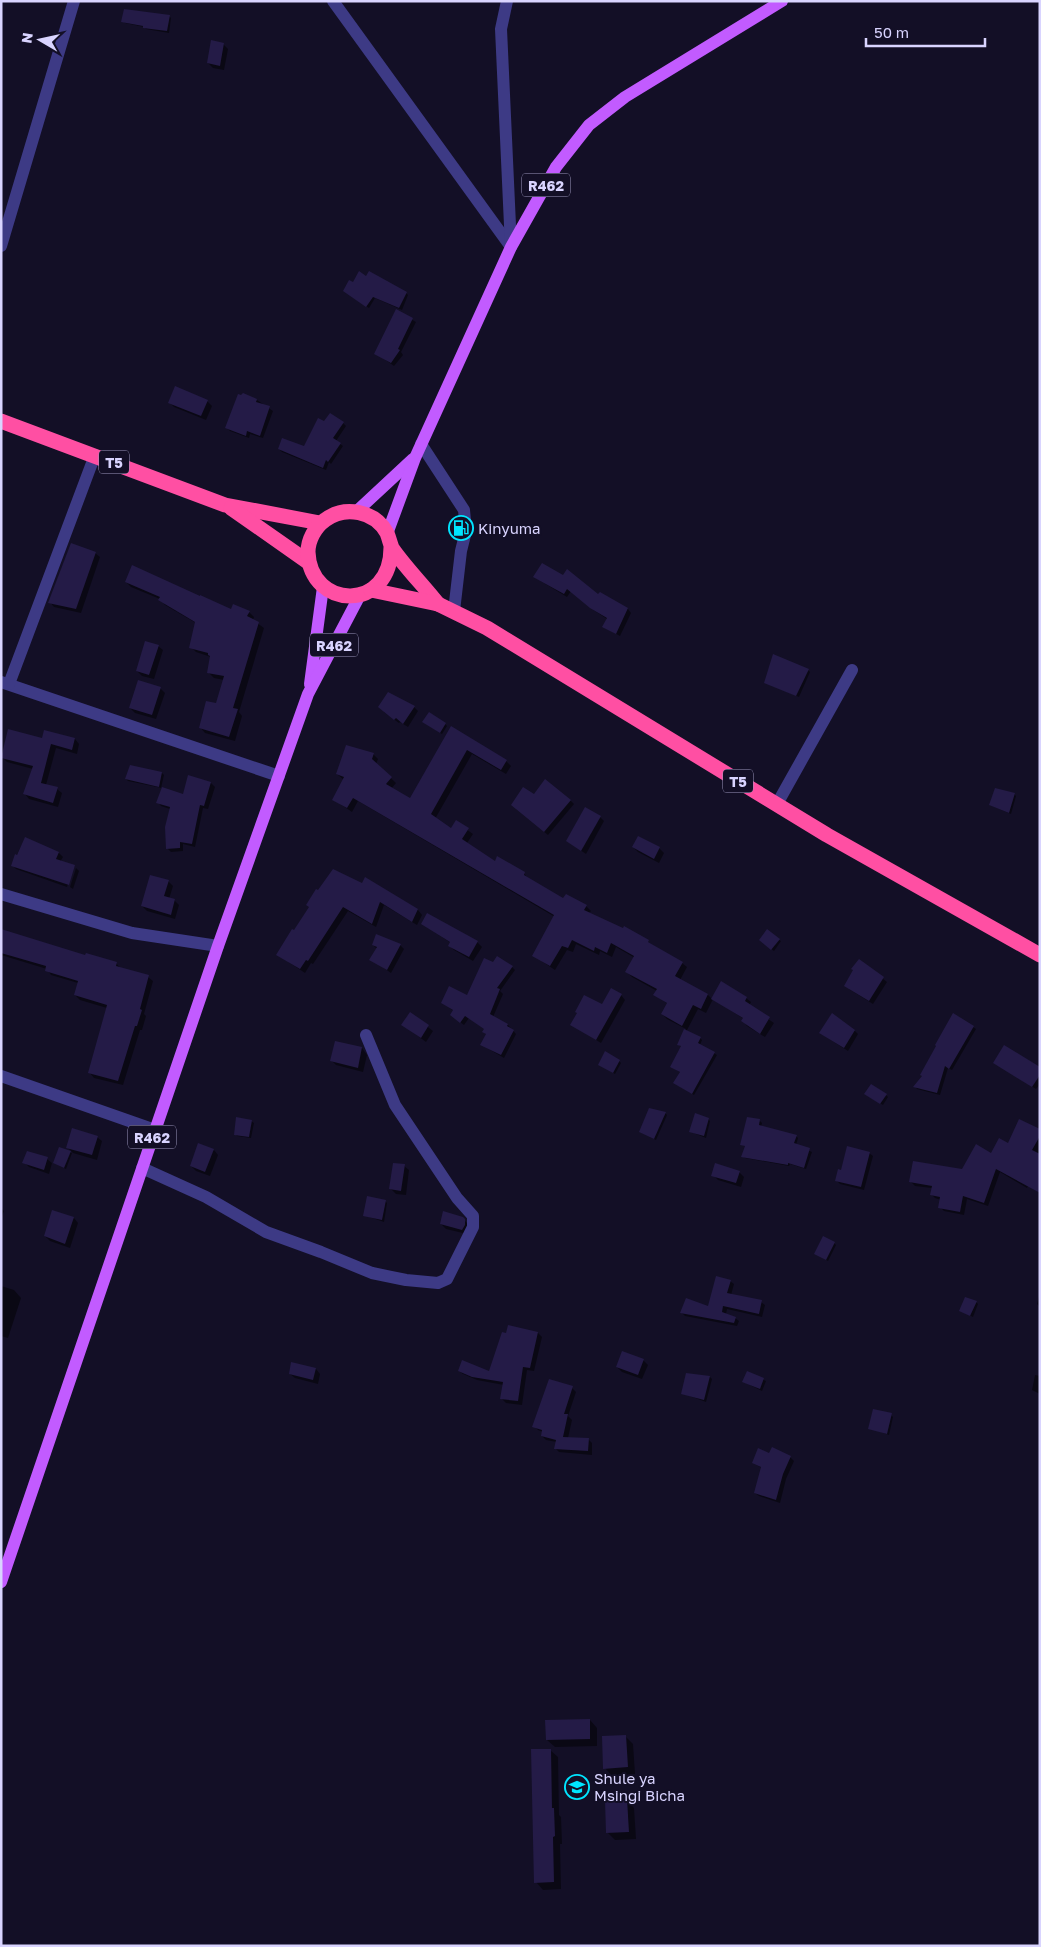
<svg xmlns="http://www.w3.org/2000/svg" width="1041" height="1947" viewBox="0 0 1041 1947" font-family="'Golos Text',sans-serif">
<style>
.shadow{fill:#0007}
.building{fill:#241b47}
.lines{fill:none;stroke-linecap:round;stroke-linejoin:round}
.minor{stroke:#3d3a85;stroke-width:12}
.major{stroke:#c25bff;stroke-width:12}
.highway{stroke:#ff4fa3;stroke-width:15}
.labels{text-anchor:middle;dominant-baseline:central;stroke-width:4;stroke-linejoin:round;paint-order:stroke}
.shield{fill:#130f26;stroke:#9e99be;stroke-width:1}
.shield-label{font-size:14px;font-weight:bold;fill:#d9d4ff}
.poi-label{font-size:15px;fill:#d9d4ff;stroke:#130f26;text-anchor:start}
</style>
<rect width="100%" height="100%" fill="#130f26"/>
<g class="shadow">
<path d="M169,16L171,18L169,33L146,29L144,27L125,23L123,21Z"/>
<path d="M223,44L228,49L224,70L213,68L208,63Z"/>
<path d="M367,277L406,293L408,295L402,310L375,298L369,308L347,293L353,284Z"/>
<path d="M397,311L416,322L401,352L403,355L394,366L376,353Z"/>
<path d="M257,400L273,411L263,438L250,434L249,438L230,431L227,428Z"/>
<path d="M207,401L212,406L206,420L174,407L169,402Z"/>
<path d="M325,422L343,423L346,426L336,441L343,446L331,464L329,462L326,470L282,452L279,449L304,448Z"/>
<path d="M95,553L100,557L81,613L54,607L50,602Z"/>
<path d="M534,577L598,596L600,593L628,609L631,613L620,636L604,627L607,619L595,611L571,591L567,597Z"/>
<path d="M126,582L232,610L249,612L254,617L253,620L264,628L239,712L242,716L235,741L205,733L200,727L217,705L224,680L214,678L209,673L211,657L196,652L191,647L196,623L165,605L160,599L131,587Z"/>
<path d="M158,646L163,650L154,679L142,676L137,671Z"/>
<path d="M808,670L810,672L799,697L765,682Z"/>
<path d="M160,688L165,693L156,719L135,713L130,708Z"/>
<path d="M388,693L414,707L418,711L408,727L400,722L399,723L384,712Z"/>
<path d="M426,724H445L447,726L442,734Z"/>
<path d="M451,728L506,761L511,766L506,774L472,754L435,819L452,829L456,822L473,834L467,843L495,863L498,858L524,873L528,879L564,900L566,895L586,906L591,911L589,913L624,930L625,928L682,963L687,967L680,980L708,995L712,999L721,983L746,998L751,1002L749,1006L774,1023L765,1037L747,1026L743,1021L744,1019L713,999L706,1013L698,1009L686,1032L700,1038L702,1040L700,1045L717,1055L694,1095L675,1083L681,1073L672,1067L682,1047L678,1044L686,1029L667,1019L662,1014L668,1004L655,995L657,991L632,977L627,972L635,958L616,947L612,957L600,951L599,955L576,944L573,952L567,950L555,970L534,956L555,917L358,801L352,812L333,799L344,780L337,774L346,746L373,754L378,759L376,764L396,783L391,789L410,800Z"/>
<path d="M45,731L75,739L79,744L77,754L56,748L46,785L57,789L62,793L58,807L29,799L25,794L33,769L7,762L2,757L43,739Z"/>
<path d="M162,773L164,775L161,788L184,795L189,776L211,783L215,787L208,809L203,808L195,847L183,844V851L171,852L167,848L170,809L161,806L158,802L162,788L128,781L126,779Z"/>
<path d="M1014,794L1016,796L1011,814L990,805Z"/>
<path d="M534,796L570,800L574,804L548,835L516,809Z"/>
<path d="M600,817L604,821L586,854L567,841Z"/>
<path d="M639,837L659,848L664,853L659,863L638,852L633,847Z"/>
<path d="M25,838L59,853L63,857L60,862L75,867H73L67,887L16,869L12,865Z"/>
<path d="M76,868L79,871L73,889L70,887Z"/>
<path d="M366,879L418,910L422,915L417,925L384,905L376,927L348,911L313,964L311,963L305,973L278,955L310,907L362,885Z"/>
<path d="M168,881L173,886L169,899L174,900L179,905L175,919L147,911L142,906Z"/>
<path d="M422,924L477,942L482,947L473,961L454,950L450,946L451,943Z"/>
<path d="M1,930L86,957L116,963L121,969L148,977L153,981L144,1014L146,1016L142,1030H140L123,1085L94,1078L90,1073L107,1008L80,1000L75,995L78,983L51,975L47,969L1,955Z"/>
<path d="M377,936L400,945L404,949L391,973L371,959L377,949L373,945Z"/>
<path d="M779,940L781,941L774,951L762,942Z"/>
<path d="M859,960L887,982L873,1004L849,989Z"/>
<path d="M494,964L512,967L515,970L500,991L503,994L493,1017L508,1025L516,1034L504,1058L482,1045L487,1035L484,1032L485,1029L469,1018L464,1025L455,1018L454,1011L442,1003L467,997Z"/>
<path d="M621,995L625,1000L601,1043L572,1025Z"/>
<path d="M411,1014L433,1031L426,1042L403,1025Z"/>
<path d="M973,1027L976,1029L952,1070L948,1068L940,1095L917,1089L915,1086Z"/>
<path d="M855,1031L858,1034L848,1051L820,1033Z"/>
<path d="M362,1048L367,1055L363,1072L336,1065L331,1060Z"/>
<path d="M619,1061L621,1063L615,1074L602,1066Z"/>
<path d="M995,1063L1040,1068V1084L1036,1089Z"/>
<path d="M886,1095L888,1097L883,1105L868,1096Z"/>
<path d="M665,1113L667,1115L656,1140L640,1132Z"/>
<path d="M708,1119L710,1121L706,1138L691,1132Z"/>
<path d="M251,1121L254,1123L251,1138L237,1136L235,1134Z"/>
<path d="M760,1121L762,1123L761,1127L796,1136L798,1138L796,1145L812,1152L806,1169L790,1164L789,1166L745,1158L743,1156L746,1147L742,1144Z"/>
<path d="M1040,1131V1193L1028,1186L1027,1188L1000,1172L988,1206L967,1199L964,1215L944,1211L940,1207L941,1200L935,1198L931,1194L932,1188L915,1186L911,1182L962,1171L1009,1145Z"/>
<path d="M97,1137L102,1141L97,1160L73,1153L68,1148Z"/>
<path d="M60,1148L72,1153L66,1169L54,1163Z"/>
<path d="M214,1150L218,1155L210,1176L196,1171L191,1166Z"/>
<path d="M869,1153L873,1156L864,1190L840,1184L836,1180L842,1171Z"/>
<path d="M47,1159L52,1163L49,1174L29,1167L24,1162Z"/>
<path d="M404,1166L409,1170L406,1195L396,1194L391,1189Z"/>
<path d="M739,1172L744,1177L741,1187L718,1180L713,1175Z"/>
<path d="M385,1201L387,1203L384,1222L364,1215Z"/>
<path d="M1,1208L4,1211L1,1219Z"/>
<path d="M74,1218L78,1223L70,1248L50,1241L45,1236Z"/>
<path d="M462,1218L469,1225L467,1234L446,1229L441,1224Z"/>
<path d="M834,1243L836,1245L828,1261L816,1254Z"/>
<path d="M730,1281L734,1284L731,1295L761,1302L765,1305L762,1317L727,1309L726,1314L735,1318L739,1321L737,1326L685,1316L681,1312L709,1308Z"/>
<path d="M1,1286L14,1290L21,1298L8,1338L1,1336Z"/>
<path d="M1040,1293V1307L1037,1304Z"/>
<path d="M976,1302L978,1304L973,1317L961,1311Z"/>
<path d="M509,1327L538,1333L542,1337L534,1371L527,1370L522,1405L506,1403L502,1399L504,1385L477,1380L463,1374L459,1371L490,1372L507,1335Z"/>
<path d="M643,1360L648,1365L642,1379L622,1372L617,1367Z"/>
<path d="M316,1369L320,1374L318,1384L295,1378L290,1374Z"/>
<path d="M747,1373L766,1381L762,1391L744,1382Z"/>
<path d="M687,1374L710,1377L712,1379L706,1402L682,1393Z"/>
<path d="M1035,1375L1040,1376V1394L1032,1390Z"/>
<path d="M572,1388L576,1392L568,1416L572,1420L568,1438L588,1439L592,1443V1455L559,1452L555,1448L557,1442L546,1440L542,1436L543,1432L538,1430L534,1426Z"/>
<path d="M891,1415L893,1417L889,1435L870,1428Z"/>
<path d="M772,1449L790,1457L794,1461L786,1479L780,1503L759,1496L755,1493L762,1468L753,1463L770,1455Z"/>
<path d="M590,1720L597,1728V1746L555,1747L547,1740Z"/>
<path d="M625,1736L633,1744L635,1774L612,1776L605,1768Z"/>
<path d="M550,1750L558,1757L559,1815L561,1817L562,1844H560L561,1889L543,1890L536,1882Z"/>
<path d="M627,1800L634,1808L636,1839L615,1840L607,1832Z"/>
</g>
<g class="building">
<path d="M124,9L170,15L167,31L143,28V26L121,22Z"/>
<path d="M211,40L224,43L220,66L207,63Z"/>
<path d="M359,271L366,276L369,271L407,292L399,308L373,297L366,307L343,291L349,280L353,282Z"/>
<path d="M396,309L413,318L398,349L400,350L391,363L374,354Z"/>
<path d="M175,386L208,400L201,416L168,403Z"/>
<path d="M243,393L257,399L256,402L270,406L260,436L247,431L246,436L225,428L238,394L241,395Z"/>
<path d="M330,413L344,422L333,438L341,443L328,462L326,460L323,468L278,449L282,438L304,446L318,418L324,421Z"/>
<path d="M71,543L96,552L76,609L48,603Z"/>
<path d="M542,563L563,575L567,569L598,594L600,592L628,608L616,634L602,627L607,618L590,608L567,589L564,594L533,577Z"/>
<path d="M132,565L200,596V595L231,609L233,604L250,611L247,616L259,622L233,708L238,709L229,737L199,728L206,701L216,703L224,676L207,673L210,656L208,655V653L189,648L195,622L158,600L160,597L125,582Z"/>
<path d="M145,641L159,645L149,675L136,671Z"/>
<path d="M773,654L809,669L796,696L764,683Z"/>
<path d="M138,680L161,687L152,715L129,708Z"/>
<path d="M388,692L415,706L403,724L396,718L394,720L378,707Z"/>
<path d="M429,712L446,723L440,733L422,722Z"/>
<path d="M451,726L507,760L501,770L467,750L431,814L451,828L456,820L469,828L462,839L495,861L497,856L525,872L524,875L563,898L566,894L587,905L584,910L623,928L624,926L649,940L648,942L683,962L675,976L708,994L701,1009L693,1005L682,1026L661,1014L667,1003L653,995L657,989L625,972L634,956L611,943L607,953L595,947L594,951L572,940L568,948L562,946L550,966L532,956L554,915L353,798L347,808L332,800L344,777L336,774L346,745L374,753L372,759L392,777L386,784L410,798Z"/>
<path d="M8,729L42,738L44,730L75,738L72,750L51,744L41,783L58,787L53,803L23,794L33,766L1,758Z"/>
<path d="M130,765L162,772L159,787L125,779Z"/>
<path d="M188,775L211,782L204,806L200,805L192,844L180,842V848L166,849L165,827L170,807L156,803L162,787L183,794Z"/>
<path d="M545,779L571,800L544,832L511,805L523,787L534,794Z"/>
<path d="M995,788L1015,793L1009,813L989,805Z"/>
<path d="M585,807L601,816L581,851L566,841Z"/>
<path d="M638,836L660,847L654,859L632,847Z"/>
<path d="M25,837L59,852L56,859L75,865L69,885L11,866L15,854L17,855Z"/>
<path d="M333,869L362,883L365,877L418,909L412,922L380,902L372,924L343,907L308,961L306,960L300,969L276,955L292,929L294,930L309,907L306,905L316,889L318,890Z"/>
<path d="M150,875L169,880L164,896L175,899L171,915L141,906Z"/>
<path d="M427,913L478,941L469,957L448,946L450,942L421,924Z"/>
<path d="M1,929L85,955L86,953L117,962L116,966L149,975L140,1009L142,1010L137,1026H135L118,1081L88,1073L107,1005L74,995L78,981L45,971L46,966L1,953Z"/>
<path d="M767,929L780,939L771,950L759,940Z"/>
<path d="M376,934L401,944L387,970L369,960L377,947L372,945Z"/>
<path d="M497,956L513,966L497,988L500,989L490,1014L508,1024L507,1026L514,1030L501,1055L480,1045L486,1034L482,1032L484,1029L465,1016L460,1023L450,1015L453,1010L441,1003L449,986L467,995L484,958L493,962Z"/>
<path d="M859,959L884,977L869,1001L844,986L853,970L851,969Z"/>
<path d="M721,981L747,997L745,1001L770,1017L760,1034L741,1021L743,1018L711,999Z"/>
<path d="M611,988L622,994L596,1040L570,1025L577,1013L575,1012L584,995L602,1004Z"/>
<path d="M410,1012L429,1025L421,1038L401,1025Z"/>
<path d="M832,1013L855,1030L844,1048L819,1033Z"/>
<path d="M953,1013L974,1026L949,1069L945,1066L937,1093L913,1087L922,1076L920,1075L936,1046L935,1045Z"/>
<path d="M684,1029L701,1037L698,1043L715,1052L692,1094L673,1083L680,1072L670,1067L681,1046L677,1045Z"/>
<path d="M335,1041L362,1047L358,1068L330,1061Z"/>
<path d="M1004,1045L1040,1067V1075L1032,1087L993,1063Z"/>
<path d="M605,1051L620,1060L613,1073L598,1065Z"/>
<path d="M871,1084L887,1094L880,1104L864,1094Z"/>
<path d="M649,1108L666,1112L654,1139L639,1132Z"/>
<path d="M695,1113L709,1118L704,1136L689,1132Z"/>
<path d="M236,1117L252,1120L249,1137L234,1135Z"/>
<path d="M747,1117L760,1119L759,1125L797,1135L794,1143L810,1148L804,1168L788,1163V1165L741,1157L745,1146L740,1145Z"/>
<path d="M1019,1119L1040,1129V1136L1032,1150L1040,1154V1193L996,1169L984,1203L963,1196L960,1212L938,1208L940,1197L930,1195L932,1186L909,1182L913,1161L962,1169L976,1144L991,1153L999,1138L1008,1143Z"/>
<path d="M72,1128L98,1136L92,1155L66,1148Z"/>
<path d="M198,1143L214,1149L205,1172L190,1166Z"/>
<path d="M847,1146L870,1152L861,1187L835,1181L838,1169L841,1170Z"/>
<path d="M59,1147L71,1151L64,1168L53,1163Z"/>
<path d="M27,1151L48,1157L44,1170L22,1163Z"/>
<path d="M393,1163L405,1164L401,1191L389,1189Z"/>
<path d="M715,1163L740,1171L736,1183L711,1176Z"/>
<path d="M367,1196L386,1200L382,1220L363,1216Z"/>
<path d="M52,1210L74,1217L65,1244L44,1236Z"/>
<path d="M443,1211L463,1217L465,1219V1225L462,1230L440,1224Z"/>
<path d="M823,1236L835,1242L826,1260L814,1254Z"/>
<path d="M716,1276L731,1280L727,1293L762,1300L759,1314L723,1306L722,1312L736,1317L734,1323L680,1313L686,1298L708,1306Z"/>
<path d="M965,1297L977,1301L970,1316L959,1311Z"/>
<path d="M508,1325L538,1332L530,1368L523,1367L518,1401L500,1399L503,1382L472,1377L458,1371L462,1360L489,1371L502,1332L506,1333Z"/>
<path d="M622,1351L644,1359L638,1375L616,1367Z"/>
<path d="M291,1362L316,1368L313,1380L289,1374Z"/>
<path d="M747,1371L764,1378L760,1389L742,1382Z"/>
<path d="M686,1373L710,1376L704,1400L681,1394Z"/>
<path d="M549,1379L573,1386L564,1414H568L563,1437L589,1438L588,1451L554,1449L556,1440L541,1436L542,1430L532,1427Z"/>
<path d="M873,1409L892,1413L887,1434L868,1429Z"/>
<path d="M772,1447L791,1456L783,1474L776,1500L754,1493L761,1467L752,1463L758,1448L769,1453Z"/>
<path d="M590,1719V1739L546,1740L545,1720Z"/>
<path d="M626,1735L628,1767L603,1769L602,1736Z"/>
<path d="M531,1749H551L552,1808H554L555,1836L553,1837L554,1882L534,1883Z"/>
<path d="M627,1799L629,1832L606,1833L605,1800Z"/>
</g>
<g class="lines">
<g class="minor">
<path d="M333,1L511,247"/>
<path d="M507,1L501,29L511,247"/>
<path d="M1,246L74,1"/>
<path d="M421,444L464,510L466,531L461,551L454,611"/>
<path d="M1,682L279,776"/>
<path d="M9,684L95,455"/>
<path d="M777,804L852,670"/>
<path d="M1,894L132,933L218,946"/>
<path d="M1,1076L155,1130"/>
<path d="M142,1168L206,1197L266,1232L321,1252L372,1273L406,1280L438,1283L447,1279L473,1227V1216L457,1198L395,1105L366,1035"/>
</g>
<g class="major">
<path d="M356,512L413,459"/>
<path d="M387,534L415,458L511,247L556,167L589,125L625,97L782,1"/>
<path d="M310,684L323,587"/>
<path d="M1,1582L218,946L308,694L360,595"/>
</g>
<g class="highway">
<path d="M1,421L225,505L320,523"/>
<path d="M231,508L308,562"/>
<path d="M391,546C392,613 310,610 308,552C308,540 315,527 325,520C345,505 375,511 387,533C389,538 390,543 392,548C405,567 423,585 438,604"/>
<path d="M371,590L438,604L487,628L827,835L1040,955"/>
</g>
</g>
<defs>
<symbol id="fuel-ring" viewBox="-11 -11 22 22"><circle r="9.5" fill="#130f26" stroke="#00e5ff" stroke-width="1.5"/><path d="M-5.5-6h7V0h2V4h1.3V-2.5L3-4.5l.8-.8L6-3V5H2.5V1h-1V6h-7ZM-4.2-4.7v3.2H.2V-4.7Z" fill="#00e5ff"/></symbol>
<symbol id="school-ring" viewBox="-11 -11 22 22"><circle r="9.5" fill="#130f26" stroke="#00e5ff" stroke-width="1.5"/><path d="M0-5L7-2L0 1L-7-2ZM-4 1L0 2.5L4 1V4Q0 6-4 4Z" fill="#00e5ff"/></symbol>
</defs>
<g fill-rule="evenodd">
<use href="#fuel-ring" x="447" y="514" width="28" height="28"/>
<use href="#school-ring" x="563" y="1773" width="28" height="28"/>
</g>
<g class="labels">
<g class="shield">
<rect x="522" y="173.5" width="48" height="23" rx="4"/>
<rect x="99" y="450.5" width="30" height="23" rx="4"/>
<rect x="310" y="633.5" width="48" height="23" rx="4"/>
<rect x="723" y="769.5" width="30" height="23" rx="4"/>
<rect x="128" y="1125.5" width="48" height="23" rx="4"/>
</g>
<g class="shield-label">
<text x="546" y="185">R462</text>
<text x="114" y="462">T5</text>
<text x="334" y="645">R462</text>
<text x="738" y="781">T5</text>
<text x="152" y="1137">R462</text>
</g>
<g class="poi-label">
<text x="478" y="528">Kinyuma</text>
<text x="594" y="1778">Shule ya<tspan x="594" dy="17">Msingi Bicha</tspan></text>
</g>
</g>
<rect width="1041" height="1947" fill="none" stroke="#d9d4ff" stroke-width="5"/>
<g transform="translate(40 40) rotate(279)" stroke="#130f26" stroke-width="4" paint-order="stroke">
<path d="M0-4L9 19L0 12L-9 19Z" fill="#d9d4ff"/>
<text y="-8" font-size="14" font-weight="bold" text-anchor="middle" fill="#d9d4ff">N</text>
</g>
<path d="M866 38v8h119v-8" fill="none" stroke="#d9d4ff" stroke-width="2.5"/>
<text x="874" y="38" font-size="15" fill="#d9d4ff" stroke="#130f26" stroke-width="4" paint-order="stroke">50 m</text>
</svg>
